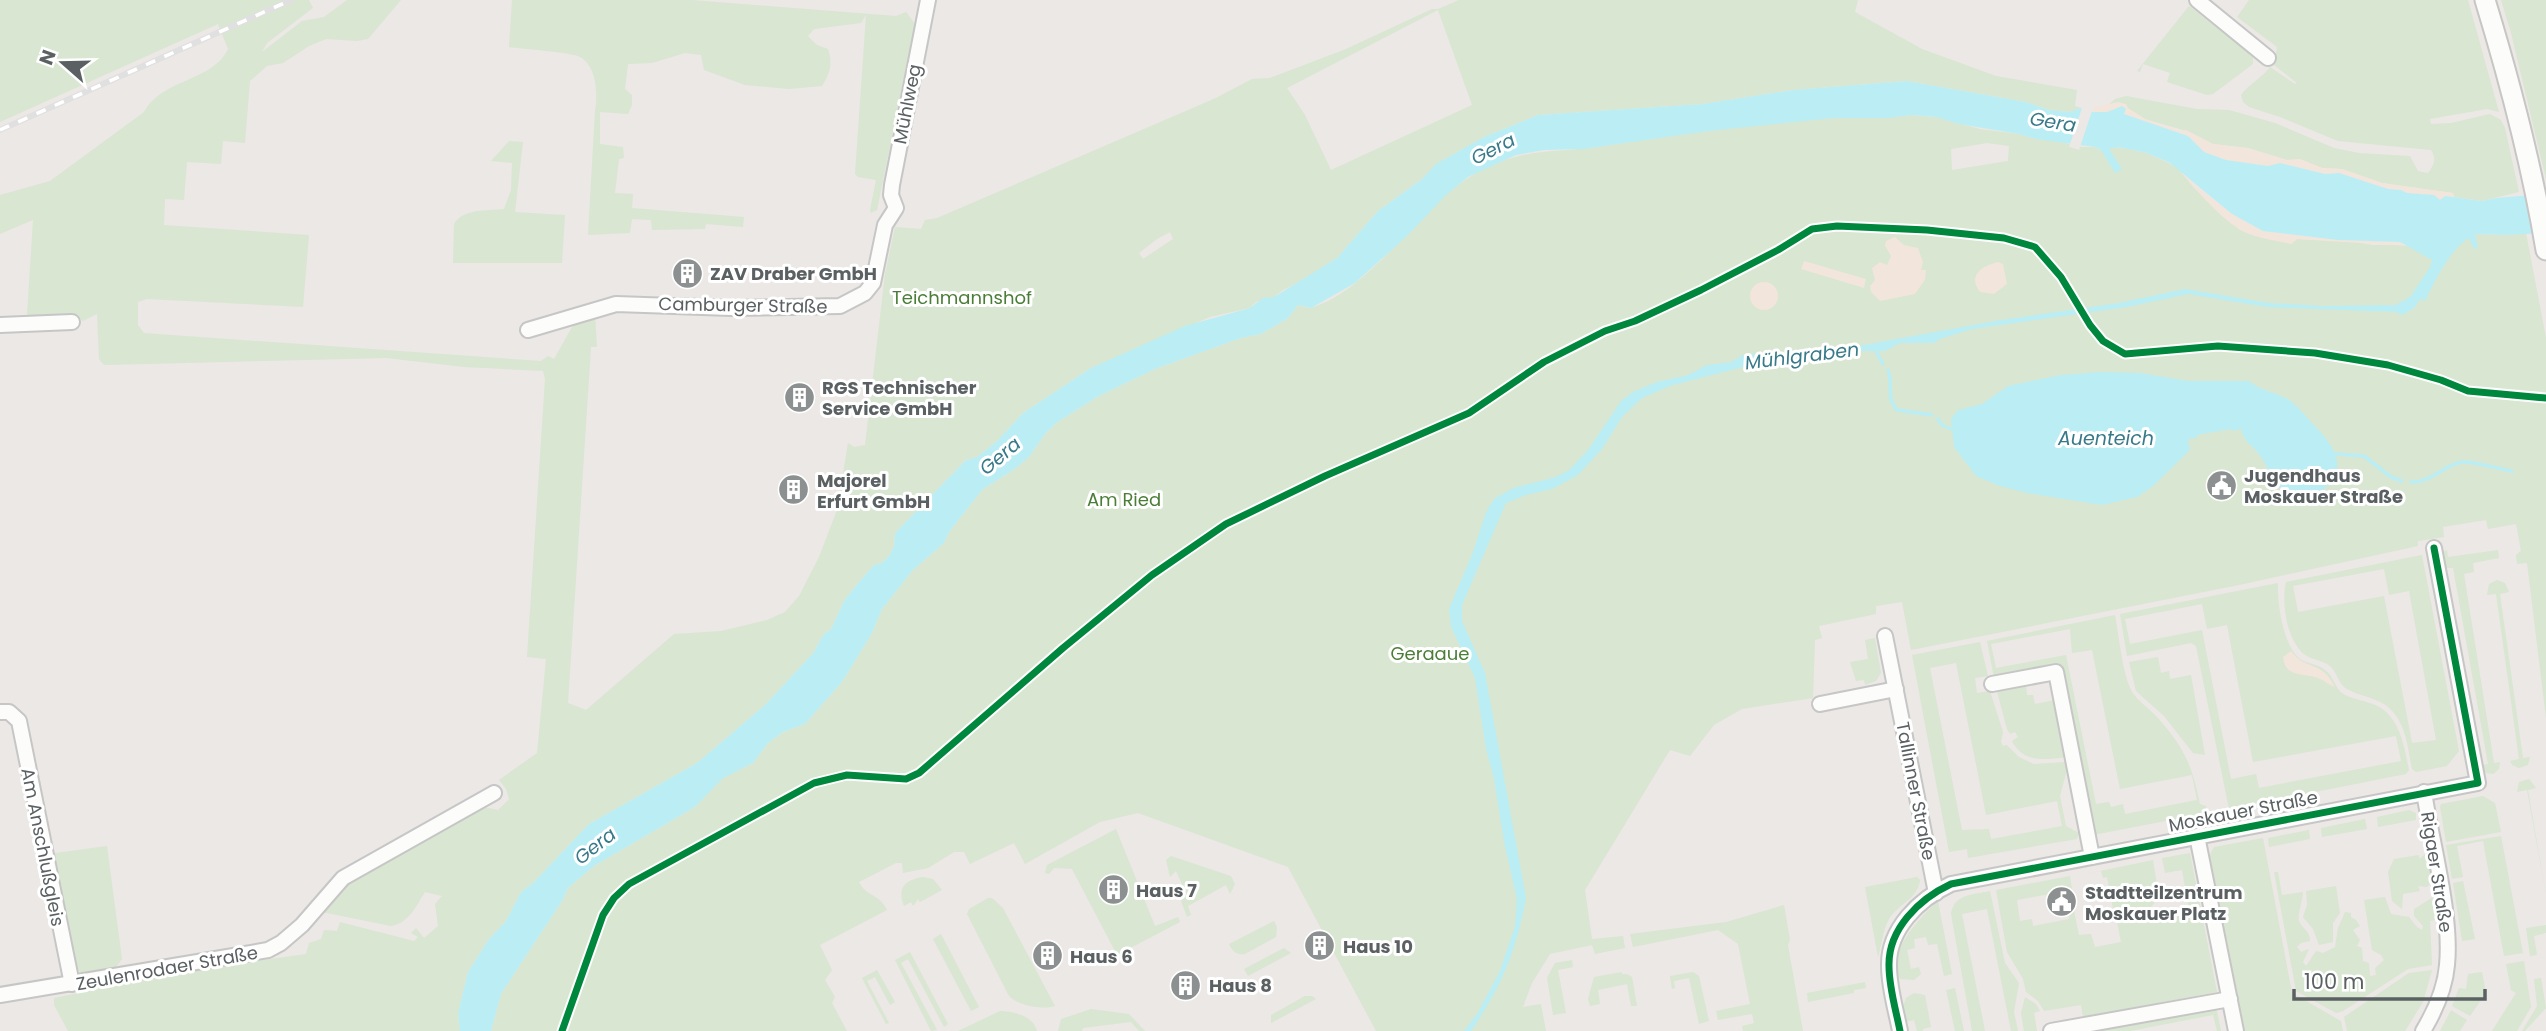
<svg xmlns="http://www.w3.org/2000/svg" width="2546" height="1031" viewBox="0 0 2546 1031" font-family="Poppins,sans-serif">
<style>
.green{fill:#d9e6d1;fill-rule:evenodd}
.sand{fill:#f2e5db}
.water{fill:#baeef4}
.pier{fill:#ebe8e5}
.lines{fill:none;stroke-linecap:round;stroke-linejoin:round}
.stream{stroke:#baeef4;stroke-width:3.5}
.minor-casing{stroke:#c7c6c6;stroke-width:18}
.secondary-casing{stroke:#c7c6c5;stroke-width:23}
.minor{stroke:#fcfcfb;stroke-width:14}
.secondary{stroke:#fcfcfb;stroke-width:19}
.rail-casing{stroke:#e1e0e1;stroke-width:6}
.rail{stroke:#fff;stroke-width:3.5;stroke-dasharray:10;stroke-linecap:butt}
.cycleway-casing{stroke:#fff;stroke-width:11}
.cycleway{stroke:#00873e;stroke-width:7}
.labels{text-anchor:middle;dominant-baseline:central;stroke-width:6;stroke-linejoin:round;paint-order:stroke}
.street-label{font-size:18px;fill:#5b6163;stroke:#fff}
.poi-label{font-size:18px;font-weight:bold;fill:#5b6163;stroke:#fff;text-anchor:start}
.park-label{font-size:18px;fill:#4a7e37;stroke:#fff}
.water-label{font-size:19px;font-style:italic;fill:#387a89;stroke:#fff}
</style>
<rect width="100%" height="100%" fill="#ebe8e5"/>
<g class="green">
<path d="M0,0H309L313,8L267,43L262,52L302,21L324,17L347,0H401L368,39L357,41L326,39L309,46L283,63L267,66L250,81L245,143L223,141L221,164L187,162L184,200L165,199L164,225L309,235L303,307L147,299L138,302V325L144,333L541,361L548,356L554,359L576,320L595,313L597,347H591L568,703L586,710L674,634L721,631L767,620L785,612L799,596L819,557L837,510L848,443L854,447L865,445L885,274L895,227L921,229L925,220L937,218L1216,98L1252,79L1270,78L1346,49L1432,9H1438L1459,0H1858L1855,12L1922,49L1996,76L2077,90L2075,106L2081,108L2070,112L2049,110L2026,102L1907,81L1793,90L1702,104L1538,115L1484,137L1437,164L1422,179L1378,211L1337,258L1300,282L1283,290L1274,297L1256,302L1250,308L1210,317L1091,368L1023,413L996,442L977,457L966,460L895,533L894,547L889,556L883,562L873,566L858,583L844,601L831,629L823,635L814,652L766,704L697,763L589,824L533,883L521,892L506,921L489,939L468,972L458,1013L460,1031H68L54,1005V998L179,972L306,954L309,943L321,939L324,930L337,931L340,922L414,941L418,937L411,933L416,928L424,938L438,926L435,904L442,896L425,892C416,906 409,923 391,926L322,912C341,877 440,829 478,806L498,810L509,799L506,789L499,780L537,753L546,659L527,657L545,379L543,371L464,367L386,358L104,365L99,359L97,314L83,321L74,316L27,315L33,220L0,234V195L50,181L144,112C161,79 214,81 228,49L218,24L0,122ZM1438,10L1472,105L1331,170L1305,115L1287,88ZM1170,232L1173,239L1143,259L1139,253L1157,239Z"/>
<path d="M512,0H692L896,16L906,12L915,24L877,210L871,213L870,210L876,180L858,177L855,174L866,15L861,23L814,29L808,36L817,45L828,49C833,64 830,73 822,86L789,89L745,85L704,70L701,55L685,53L652,63L628,64L625,89L632,95V105L628,114L600,112V144L623,147L624,158L619,159L615,193L633,194L632,208L744,217L743,227L706,224L705,229L652,230L651,220L632,219L630,233L588,235L595,111C598,95 597,66 580,57C571,52 522,49 509,47Z"/>
<path d="M2249,0H2468L2499,112L2487,109L2430,119L2431,124L2451,123L2490,114L2501,120L2505,128L2519,192L2482,201L2454,197L2453,193L2382,183L2342,169L2322,168L2300,159L2287,160L2248,148L2213,144L2190,132L2145,119L2118,102L2107,106L2115,99L2126,96L2197,109L2229,110L2275,123L2334,148L2359,153L2410,156L2418,171L2428,173C2434,165 2437,159 2431,150L2338,141L2280,117L2249,107L2243,102L2241,95C2249,84 2262,78 2270,67L2295,84L2297,83L2274,65L2277,47L2237,17Z"/>
<path d="M2501,0H2546V179L2511,33Z"/>
<path d="M2189,6L2253,56V64L2213,94L2207,95L2167,82L2170,73L2143,64L2140,72L2137,71Z"/>
<path d="M1912,115L1936,117L1980,129L2019,134L2036,139L2053,140L2081,147H2094L2101,150L2118,147L2147,153L2177,167L2194,188L2240,230L2291,244L2297,239L2356,242L2372,245H2401L2408,246L2432,259L2475,234L2505,235L2526,233L2546,338V718L2527,563L2517,564L2516,555L2521,551L2516,524L2488,529L2486,520L2443,527L2444,537L2418,541V546L2239,585L1911,650L1902,602L1876,606V614L1819,626L1822,638L1815,640L1813,698L1742,709L1714,725L1690,756L1670,750L1585,890L1592,939L1623,936L1625,948L1595,954L1592,945L1550,954L1532,983L1523,1007L1541,1004L1546,1031H1376L1288,867L1138,813L1100,822L1025,864L1014,843L970,864L964,852H954L928,868L903,873L902,863H896L859,882C866,897 879,893 887,910L820,945L832,970L825,980L835,997L832,1003L847,1031H491L501,994L562,901L568,888L594,866L695,807L722,778L753,763L768,743L783,732L805,724L842,682L872,633L882,609L913,570L944,543L949,532L982,490L1016,468L1029,457L1045,434L1056,423L1097,397L1155,369L1241,338L1261,334L1288,318L1298,305C1303,306 1308,309 1313,307C1361,293 1409,227 1446,194C1460,183 1474,173 1491,166C1530,148 1555,153 1595,147C1673,136 1753,123 1832,118C1859,116 1885,119 1912,115ZM1987,143L2009,146L2008,161L1952,170L1951,149Z"/>
<path d="M509,141L523,142L515,212L565,215L562,263H453L454,224C464,208 487,211 504,209L511,190L512,163L491,161Z"/>
<path d="M2447,550L2448,557L2498,550L2499,558L2473,563L2474,572L2464,574L2494,763L2500,762L2499,769L2493,774L2486,773L2479,766L2488,764L2453,568H2444L2441,553Z"/>
<path d="M2422,555L2459,751L2447,766L2416,772L2412,769C2408,750 2407,729 2394,713C2381,697 2363,698 2347,689C2338,684 2338,674 2331,667C2325,661 2314,660 2307,656C2287,644 2281,603 2286,582ZM2384,569L2389,595L2409,591L2436,740L2412,743L2384,596L2298,612L2293,586Z"/>
<path d="M2497,580L2505,583L2509,592L2500,594L2523,758L2530,757L2528,765L2519,768L2512,765L2510,761L2519,759L2496,594L2487,595L2489,584Z"/>
<path d="M2278,583C2277,603 2283,646 2300,659C2308,664 2318,664 2325,670C2334,676 2334,689 2345,695C2360,702 2377,701 2389,715C2402,730 2405,751 2409,770L2406,774L2229,809L2196,646L2191,643L2127,656L2120,614ZM2202,604L2207,629L2227,625L2253,762L2396,736L2401,761L2259,788L2256,774L2231,779L2202,630L2130,644L2125,619Z"/>
<path d="M2115,615C2119,636 2122,671 2131,690C2137,701 2149,708 2157,717C2184,747 2192,765 2200,804L2206,806L2207,813L2093,835L2060,669L1994,678L1987,641ZM2070,629L2072,653L2092,650L2120,789L2192,775L2197,800L2125,814L2123,804L2111,807L2109,802L2096,804L2066,655L1996,668L1991,644Z"/>
<path d="M1875,638L1881,673L1876,681L1865,685L1864,680L1856,681L1850,662L1868,659L1865,640Z"/>
<path d="M1980,642L1988,676L1975,678L1977,693L1990,691L2003,732L2001,742L2003,746L2007,745L2019,757L2034,764L2066,762L2068,766L2060,796L2066,826L2079,833L2077,839L1968,858L1967,849L1949,852L1912,655ZM1956,663L1986,815L2057,801L2062,826L1991,839L1989,829L1962,830L1930,668Z"/>
<path d="M2158,657L2161,673L2169,671L2170,679L2191,675L2205,755L2193,753L2164,716L2136,691L2129,662Z"/>
<path d="M2026,682L2027,695H2033L2035,704L2055,700L2066,757C2045,760 2023,763 2012,741L2018,737L2015,732L2010,734L2007,729L1996,688Z"/>
<path d="M2529,779L2536,788L2528,790L2546,895L2527,790L2517,792L2519,782Z"/>
<path d="M2483,796L2495,803L2501,832L2446,842L2440,807L2441,804Z"/>
<path d="M2409,810L2416,813V820L2378,827L2377,817Z"/>
<path d="M2365,819L2367,829L2322,837L2321,828Z"/>
<path d="M1116,829L1155,926L1178,917L1180,922L1117,955L1072,869L1054,868L1049,874L1045,873L1047,865Z"/>
<path d="M2309,830L2310,839L2269,847L2268,838Z"/>
<path d="M2501,836L2523,953L2504,956L2483,841L2457,846L2463,877L2452,879L2446,845Z"/>
<path d="M2263,838L2292,993L2341,1021L2343,1031H2243L2209,856L2214,847Z"/>
<path d="M107,846L122,959L115,968L83,973L77,970L48,854Z"/>
<path d="M2190,853L2217,992L2083,1017L2081,1005L2044,1011L2038,1001L2026,992L2023,979L2007,952L1996,890L2070,876L2072,890L2017,900L2020,921L2032,919L2033,926L2069,919L2068,912L2074,911L2079,935L2091,934L2095,947L2121,942L2117,922L2189,909L2182,870L2165,873L2162,858Z"/>
<path d="M2427,853L2432,882L2427,887L2418,886L2420,891L2403,894L2402,909L2392,901L2388,872L2394,859L2419,855V859Z"/>
<path d="M1171,856L1231,876L1235,884L1230,894L1226,885L1188,906L1191,915L1187,917L1181,901L1186,893L1176,871L1170,877L1166,860Z"/>
<path d="M2153,860L2159,897L2151,907L2114,913L2107,877L2103,878L2101,871L2086,874Z"/>
<path d="M2274,872H2278L2282,895L2303,892C2303,899 2297,916 2299,921C2303,930 2310,930 2310,941L2301,943L2297,947L2301,952L2309,949L2303,962L2306,966L2316,951L2323,953L2335,947L2338,928L2345,912L2351,913V917L2356,920L2360,926L2353,930L2360,940L2357,946L2362,948L2363,961L2369,963L2370,976L2376,975L2375,968L2384,960L2381,955L2372,950L2364,900L2385,897L2391,914L2409,917L2417,927L2422,930L2423,926L2414,916V909C2420,906 2429,899 2435,896L2439,919L2430,921L2432,965L2408,969L2343,1011L2336,1013L2296,991Z"/>
<path d="M923,877L933,879L942,890L920,902L918,899L913,906L911,902L904,906C897,887 905,880 923,877Z"/>
<path d="M1917,877L1920,880C1918,899 1898,904 1889,919C1882,932 1882,945 1878,957L1865,887Z"/>
<path d="M2463,881L2475,939L2462,941L2453,883Z"/>
<path d="M2336,886L2340,913L2333,923V942L2319,945L2313,929L2303,917L2307,905L2306,891Z"/>
<path d="M1990,891L2005,963L2019,983L2014,1012L2018,1031H2011L1987,909L1962,914L1985,1031H1972L1951,914C1954,894 1972,895 1990,891Z"/>
<path d="M988,898H992L1003,908L1055,1006C1041,1010 1019,1006 1009,996L967,914L969,909Z"/>
<path d="M1938,901L1952,974L1944,976L1937,944L1928,945L1926,937L1914,939L1915,948L1907,950L1911,969L1919,967L1921,974L1914,980L1900,979C1883,956 1921,916 1938,901Z"/>
<path d="M1784,905L1790,940L1788,945L1803,1031H1743L1742,1026L1754,1023L1752,1014L1718,1020L1716,1011L1750,1004L1738,944L1718,930L1633,947L1630,934L1726,922Z"/>
<path d="M1274,921L1277,927L1276,937L1245,954C1236,955 1233,952 1229,944Z"/>
<path d="M2546,925V933L2534,936L2537,955L2530,956L2526,928Z"/>
<path d="M941,934L979,1007L971,1011L933,939Z"/>
<path d="M1284,948L1291,953L1248,976L1244,969Z"/>
<path d="M910,952L948,1024L944,1027L908,959L901,963L937,1030L931,1031L895,960Z"/>
<path d="M1572,960L1573,967L1558,970L1566,1013L1553,1015L1547,978L1555,963Z"/>
<path d="M2524,961L2531,1007L2517,1031H2492L2516,993L2511,990L2506,964Z"/>
<path d="M877,970L895,1002L890,1005L875,977L867,981L889,1023L886,1024L862,978Z"/>
<path d="M2432,970L2423,1002L2405,1031H2347L2344,1017L2409,973Z"/>
<path d="M1622,972V974H1627L1632,977L1637,1006H1631L1627,984L1598,990L1600,1004L1590,1006L1588,999L1594,977Z"/>
<path d="M1693,972L1699,976L1709,1021L1699,1024L1689,978L1674,981L1675,988L1672,989L1670,976Z"/>
<path d="M2482,972L2486,993L2470,1016L2452,1006L2459,988L2466,989L2468,974Z"/>
<path d="M2541,978L2546,1008L2525,1031H2522L2537,1006L2534,979Z"/>
<path d="M1865,982L1866,988L1854,990V993L1808,1002L1807,993Z"/>
<path d="M1955,988L1964,1031H1955L1946,990Z"/>
<path d="M1914,993L1925,995L1931,1027L1923,1029V1031H1917L1914,1020L1905,1022L1902,1010L1906,998Z"/>
<path d="M1305,996H1312L1316,999L1271,1023V1015Z"/>
<path d="M2025,997L2036,1004L2040,1011L2034,1013L2037,1031H2024L2021,1013Z"/>
<path d="M2216,1006L2221,1031H2217L2213,1015L2130,1031H2088Z"/>
<path d="M1091,1009L1129,1014L1145,1031H1139L1131,1022L1083,1028L1082,1031H1058L1061,1019Z"/>
<path d="M2451,1010L2467,1020L2460,1031H2440Z"/>
<path d="M1000,1011C1014,1011 1033,1016 1037,1031H958Z"/>
</g>
<g class="sand">
<path d="M2118,102L2126,104L2128,108L2145,119L2180,131L2186,130L2213,144L2248,148L2287,160L2300,159L2322,168L2342,169L2382,183L2453,193L2454,197L2445,196L2440,201L2407,194L2401,190L2388,189L2335,173L2325,174L2280,163L2268,166L2226,160L2204,152L2188,136L2124,114L2093,112L2095,107Z"/>
<path d="M2177,167L2188,176L2195,186L2232,214L2263,231L2338,240L2397,242L2408,246L2297,239L2291,244C2274,240 2253,238 2239,229C2215,213 2195,189 2177,167Z"/>
<path d="M1895,237L1904,245L1918,248L1923,262L1921,270H1926L1925,280L1915,294L1880,301L1871,292L1870,286L1875,280L1872,268L1880,262L1887,265L1891,256L1885,246L1886,241Z"/>
<path d="M1804,261L1866,279L1864,288L1801,269Z"/>
<path d="M1998,262L2003,264L2007,284L1994,294L1980,292C1967,275 1982,266 1998,262Z"/>
<circle cx="1764" cy="296" r="14"/>
<path d="M2291,651C2307,672 2321,659 2335,687C2329,685 2325,681 2320,679C2305,672 2285,679 2283,657Z"/>
</g>
<g class="water">
<path d="M1907,81L2026,102L2049,110L2070,112L2081,108L2093,112H2107L2122,106L2126,109L2124,114L2188,136L2204,152L2226,160L2268,166L2280,163L2325,174L2339,173L2388,189L2401,190L2407,193L2434,195L2440,200L2445,196L2482,201L2496,198L2546,194V233L2505,235L2475,234L2478,248L2474,249L2469,238C2451,248 2434,282 2425,301L2420,299L2415,307L2403,315L2395,312L2267,307L2188,294L2127,307L1972,329L1940,339L1934,343H1900L1885,351H1861L1792,361L1758,363L1670,386L1642,398L1622,417L1602,449L1578,475L1552,489L1526,495L1506,503L1462,605V621L1485,673L1526,898C1516,951 1502,986 1471,1031H1464L1477,1014L1500,971L1515,926L1517,899L1504,842L1494,779L1486,749L1475,678L1451,627L1449,609L1473,552L1486,512L1494,499L1513,488L1556,477L1569,470L1588,450L1621,401L1633,392L1657,382L1688,375L1707,365L1731,362L1745,354L1806,352L1858,346L2001,320L2119,303L2185,289L2269,303L2324,306L2396,305L2410,297L2430,267L2432,260L2400,242L2338,240L2263,231L2232,214L2170,163L2147,153L2118,147L2109,149L2122,169L2115,173L2101,150L2095,147L2036,139L2019,134L1959,124L1936,117L1912,115L1889,118H1834L1709,131L1583,149L1544,150L1516,155L1468,177L1446,195L1407,236L1355,283L1311,308L1298,305L1288,318L1261,334L1241,338L1155,369L1097,397L1056,423L1045,434L1029,457L1016,468L982,490L949,532L944,543L913,570L882,609L872,633L842,682L805,724L783,732L768,743L753,763L723,778L695,807L594,866L568,888L562,901L501,994L491,1031H460L458,1013L468,972L489,939L506,921L521,892L533,883L589,824L697,763L766,704L814,652L823,635L831,629L844,601L858,583L873,566L883,562L889,556L894,547L895,533L966,460L977,457L996,442L1023,413L1091,368L1185,326L1250,308L1263,298L1274,297L1337,258L1378,211L1422,179L1436,164L1484,137L1538,115L1702,104L1793,90Z"/>
<path d="M2101,372L2139,373L2189,381H2249C2261,392 2279,392 2292,402C2299,408 2305,415 2311,422C2330,442 2352,464 2324,489C2312,500 2291,497 2279,486C2270,478 2267,464 2259,454C2252,445 2244,442 2241,429L2232,431L2231,429L2197,435V438L2188,439L2190,450L2152,487L2137,497L2102,505L2027,493L2000,486L1976,476L1954,447L1951,419L1958,410L1982,404L2008,386L2061,375Z"/>
</g>
<path class="pier" d="M2083,105L2093,108L2079,150L2069,147Z"/>
<g class="lines">
<g class="stream">
<path d="M1874,347L1883,364"/>
<path d="M1888,370C1894,385 1885,396 1897,410L1932,415"/>
<path d="M1938,419L1942,425L1951,429"/>
<path d="M2336,454L2364,456L2391,477L2402,481"/>
<path d="M2411,482C2431,483 2443,465 2462,462C2473,461 2499,469 2512,471"/>
</g>
<defs>
<g id="minor">
<path d="M2197,0L2268,58"/>
<path d="M0,325L72,322"/>
<path d="M528,330L616,304L731,308L840,306L865,293L873,283L885,225L896,208L891,195L892,185L928,0"/>
<path d="M1885,636L1936,893"/>
<path d="M1992,684L2056,672L2092,857"/>
<path d="M1820,704L1896,689"/>
<path d="M0,712H9L19,721L72,984"/>
<path d="M2197,836L2236,1031"/>
<path d="M0,995L268,950L281,943L302,925L343,878L494,793"/>
<path d="M1900,1031C1896,1010 1889,988 1889,966C1888,929 1919,899 1951,884L2478,783L2434,548"/>
<path d="M2051,1031L2230,999"/>
<path d="M2423,1031C2435,1011 2445,989 2447,965C2452,915 2432,844 2424,792"/>
</g>
<path id="secondary" d="M2485,0C2510,82 2532,166 2546,250"/>
</defs>
<use href="#minor" class="minor-casing"/>
<use href="#secondary" class="secondary-casing"/>
<use href="#minor" class="minor"/>
<use href="#secondary" class="secondary"/>
<defs>
<path id="rail" d="M0,130L291,0"/>
</defs>
<use href="#rail" class="rail-casing"/>
<use href="#rail" class="rail"/>
<defs>
<g id="cycleway">
<path d="M562,1031L603,915L614,898L629,884L814,783L847,775L906,779L919,773L1063,648L1152,575L1226,524L1325,476L1469,413L1544,362L1605,331L1635,321L1701,290L1778,250L1812,229L1837,226L1927,230L2004,238L2035,247L2061,277L2090,325L2103,341L2125,354L2218,346L2315,353L2388,365L2441,380L2468,391L2546,398"/>
<path d="M1900,1031C1896,1010 1889,988 1889,966C1888,929 1919,899 1951,884L2478,783L2434,548"/>
</g>
</defs>
<use href="#cycleway" class="cycleway-casing"/>
<use href="#cycleway" class="cycleway"/>
</g>
<defs>
<symbol id="building-disc" viewBox="-11 -11 22 22"><circle r="9.5" fill="#8d9090" stroke="#fff"/><path d="M-4-6H4V6H1V3H-1V6H-4ZM-2.5-4.3h1.7v1.8h-1.7ZM.8-4.3h1.7v1.8H.8ZM-2.5-1h1.7V.8h-1.7ZM.8-1h1.7V.8H.8Z" fill="#fff"/></symbol>
<symbol id="civic-disc" viewBox="-11 -11 22 22"><circle r="9.5" fill="#8d9090" stroke="#fff"/><path d="M-.6-6.5H3V-4.5H.6V-3L4-1V1h2V6H-6V1h2V-1L-.6-3ZM-1.2 2.5V6h2.4V2.5Z" fill="#fff"/></symbol>
</defs>
<g fill-rule="evenodd">
<use href="#building-disc" x="670" y="256" width="35" height="35"/>
<use href="#building-disc" x="782" y="380" width="35" height="35"/>
<use href="#civic-disc" x="2204" y="468" width="35" height="35"/>
<use href="#building-disc" x="776" y="472" width="35" height="35"/>
<use href="#building-disc" x="1096" y="872" width="35" height="35"/>
<use href="#civic-disc" x="2044" y="884" width="35" height="35"/>
<use href="#building-disc" x="1302" y="928" width="35" height="35"/>
<use href="#building-disc" x="1030" y="938" width="35" height="35"/>
<use href="#building-disc" x="1168" y="968" width="35" height="35"/>
</g>
<g class="labels">
<g class="street-label">
<text transform="translate(907 104) rotate(-79)">Mühlweg</text>
<text transform="translate(743 305) rotate(1)">Camburger Straße</text>
<text transform="translate(1916 791) rotate(79)">Tallinner Straße</text>
<text transform="translate(2243 811) rotate(-11)">Moskauer Straße</text>
<text transform="translate(43 847) rotate(79)">Am Anschlußgleis</text>
<text transform="translate(2437 872) rotate(81)">Rigaer Straße</text>
<text transform="translate(167 968) rotate(-10)">Zeulenrodaer Straße</text>
</g>
<g class="poi-label">
<text x="710" y="273">ZAV Draber GmbH</text>
<text x="822" y="387">RGS Technischer<tspan x="822" dy="21">Service GmbH</tspan></text>
<text x="2244" y="475">Jugendhaus<tspan x="2244" dy="21">Moskauer Straße</tspan></text>
<text x="817" y="480">Majorel<tspan x="817" dy="21">Erfurt GmbH</tspan></text>
<text x="1136" y="890">Haus 7</text>
<text x="2085" y="892">Stadtteilzentrum<tspan x="2085" dy="21">Moskauer Platz</tspan></text>
<text x="1343" y="946">Haus 10</text>
<text x="1070" y="956">Haus 6</text>
<text x="1209" y="985">Haus 8</text>
</g>
<g class="park-label">
<text x="962" y="297">Teichmannshof</text>
<text x="1124" y="499">Am Ried</text>
<text x="1430" y="653">Geraaue</text>
</g>
<g class="water-label">
<text transform="translate(2053 122) rotate(9)">Gera</text>
<text transform="translate(1493 149) rotate(-27)">Gera</text>
<text transform="translate(1802 356) rotate(-7)">Mühlgraben</text>
<text x="2106" y="438">Auenteich</text>
<text transform="translate(1000 456) rotate(-40)">Gera</text>
<text transform="translate(595 846) rotate(-38)">Gera</text>
</g>
</g>
<g transform="translate(63 63) rotate(290)" stroke="#ffffff" stroke-width="5" paint-order="stroke">
<path d="M0-5L12 26L0 18L-12 26Z" fill="#5b6163"/>
<text y="-10" font-size="19" font-weight="bold" text-anchor="middle" fill="#5b6163">N</text>
</g>
<path d="M2294 989v10h191v-10" fill="none" stroke="#5b6163" stroke-width="3.5"/>
<text x="2304" y="989" font-size="21" fill="#5b6163" stroke="#ffffff" stroke-width="5" paint-order="stroke">100 m</text>
</svg>
